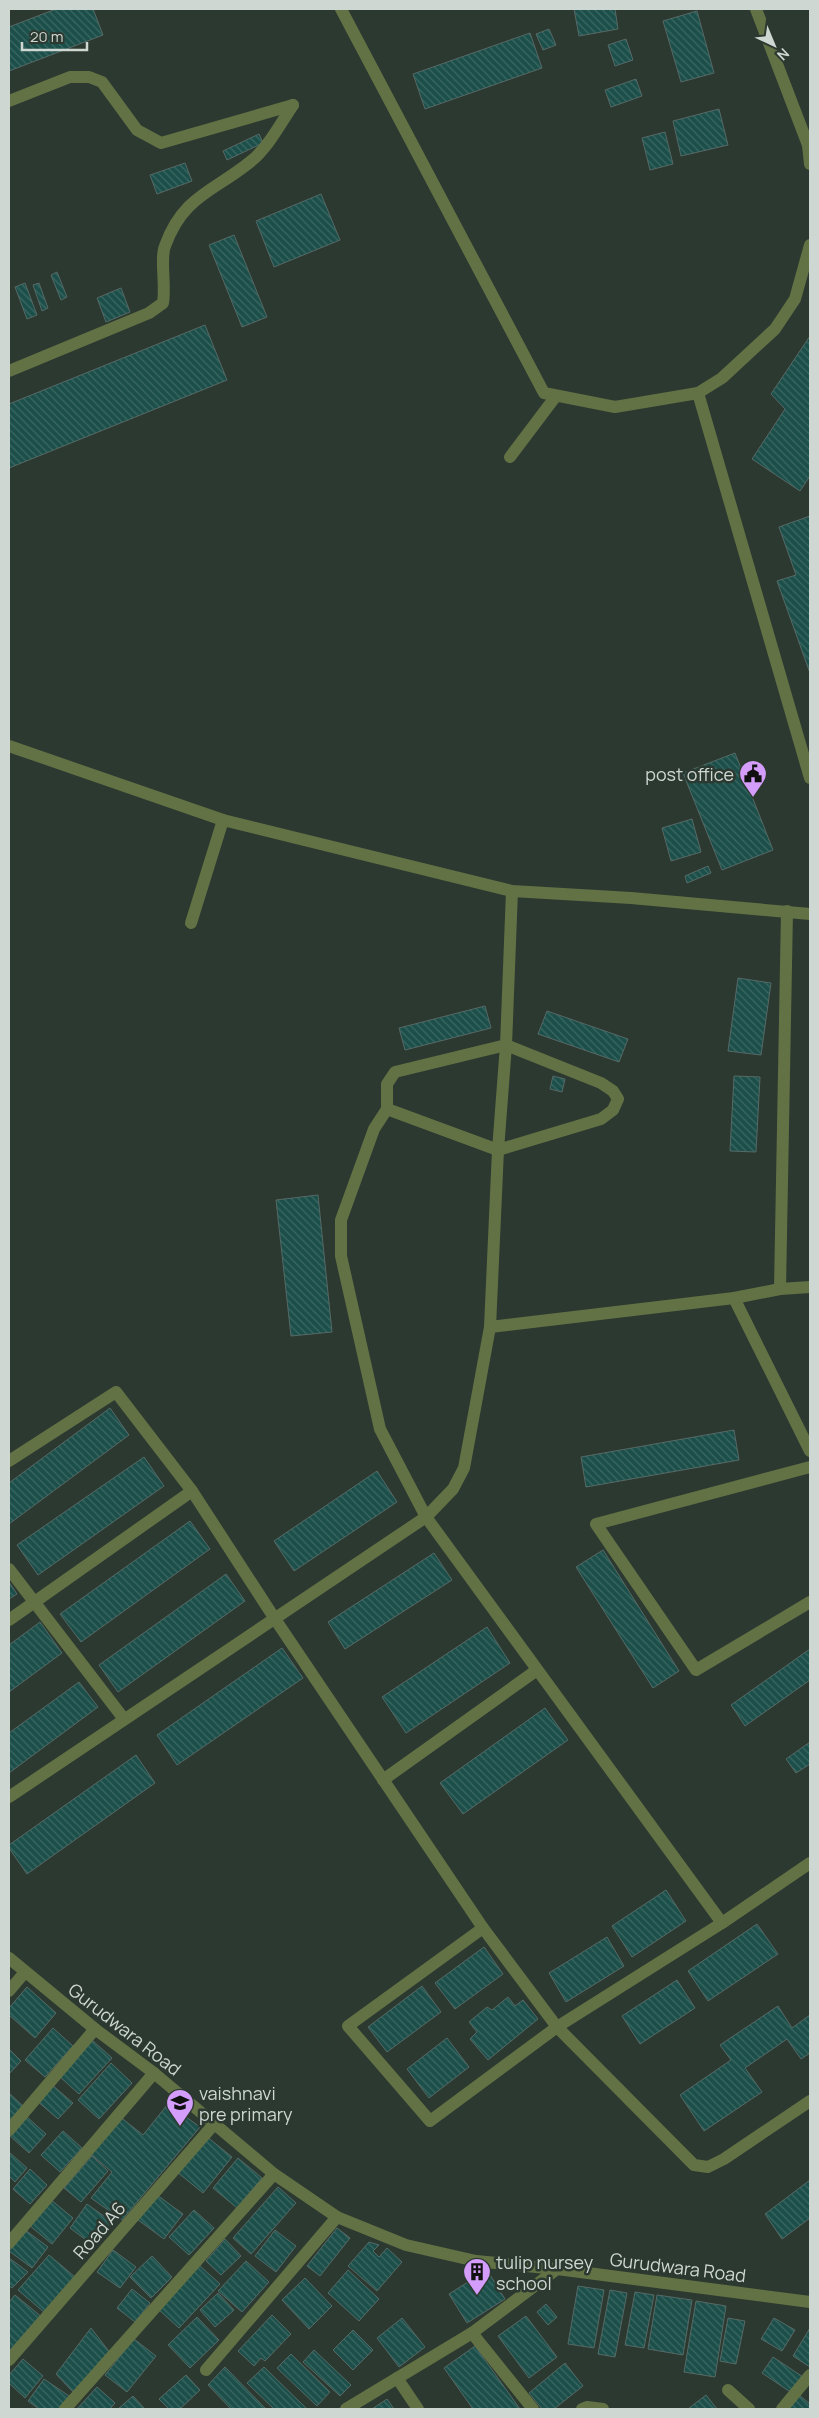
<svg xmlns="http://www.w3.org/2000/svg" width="819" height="2418" viewBox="0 0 819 2418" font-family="Manrope,sans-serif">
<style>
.building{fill:url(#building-back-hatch);stroke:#566966}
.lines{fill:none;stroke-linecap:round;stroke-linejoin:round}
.minor{stroke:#637245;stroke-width:12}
.labels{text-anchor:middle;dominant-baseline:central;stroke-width:5;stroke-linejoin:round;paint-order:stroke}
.poi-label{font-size:18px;fill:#cfd7d2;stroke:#2c3930;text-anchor:start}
.street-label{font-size:18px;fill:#cfd7d2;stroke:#2c3930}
</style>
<defs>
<pattern id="building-back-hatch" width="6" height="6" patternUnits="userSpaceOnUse" patternTransform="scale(1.25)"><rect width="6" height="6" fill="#1c4f4a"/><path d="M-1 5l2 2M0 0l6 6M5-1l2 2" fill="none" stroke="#3c6863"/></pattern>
</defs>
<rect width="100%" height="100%" fill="#2c3930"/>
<g class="building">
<path d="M56,9H93L103,35L9,71V27Z"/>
<path d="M574,9H615L618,29L579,36Z"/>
<path d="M697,11L714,73L681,82L663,21Z"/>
<path d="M549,29L556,45L543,50L536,34Z"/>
<path d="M530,33L542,68L425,109L413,74Z"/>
<path d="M626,39L633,60L615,66L608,45Z"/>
<path d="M636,79L642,96L611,107L605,90Z"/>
<path d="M719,109L728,145L681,156L673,121Z"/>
<path d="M665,132L673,164L650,170L642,138Z"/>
<path d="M259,134L263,143L227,160L223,151Z"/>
<path d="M185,163L192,181L157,194L150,175Z"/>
<path d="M321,194L340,240L274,267L256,221Z"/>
<path d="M234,235L267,317L242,327L209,245Z"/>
<path d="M57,272L67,297L61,300L51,275Z"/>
<path d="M25,283L37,315L27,319L15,287Z"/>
<path d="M39,283L48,308L42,311L33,285Z"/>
<path d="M121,288L130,312L106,322L97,298Z"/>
<path d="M205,325L227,380L9,468V404Z"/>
<path d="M810,336V476L800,491L752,459L785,409L771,394Z"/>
<path d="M810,516V673L777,581L796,575L779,527Z"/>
<path d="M735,753L773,850L722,870L683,773Z"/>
<path d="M692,819L701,852L671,861L662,828Z"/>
<path d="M708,866L711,873L687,883L685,876Z"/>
<path d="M738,978L771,983L761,1055L728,1051Z"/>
<path d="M485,1006L491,1028L405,1050L399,1028Z"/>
<path d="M547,1011L628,1039L619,1062L538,1034Z"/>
<path d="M553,1076L565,1079L562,1092L550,1089Z"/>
<path d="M734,1076L760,1077L756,1152L730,1151Z"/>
<path d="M318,1195L332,1332L291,1336L276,1200Z"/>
<path d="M110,1408L129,1435L9,1524V1483Z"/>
<path d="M734,1430L739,1460L586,1487L581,1457Z"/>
<path d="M144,1457L164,1486L38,1575L17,1545Z"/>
<path d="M377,1471L397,1502L294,1571L274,1541Z"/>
<path d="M190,1521L210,1549L81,1642L60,1614Z"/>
<path d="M603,1550L679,1671L653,1688L576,1567Z"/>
<path d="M434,1553L452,1580L345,1649L328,1622Z"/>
<path d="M226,1574L245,1601L118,1692L99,1665Z"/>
<path d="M9,1582L17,1594L9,1599Z"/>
<path d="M40,1622L62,1653L9,1692V1645Z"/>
<path d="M487,1627L510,1663L406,1733L382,1697Z"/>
<path d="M282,1648L303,1678L177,1765L157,1735Z"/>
<path d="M810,1649V1680L745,1726L731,1705Z"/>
<path d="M79,1682L98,1707L9,1773V1733Z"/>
<path d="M545,1708L568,1740L463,1814L440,1783Z"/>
<path d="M810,1742V1764L796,1773L786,1759Z"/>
<path d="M136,1755L155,1783L27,1874L9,1848V1845Z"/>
<path d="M666,1890L686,1921L632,1957L612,1926Z"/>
<path d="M757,1924L778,1954L708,2001L688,1971Z"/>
<path d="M607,1937L624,1966L566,2002L549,1973Z"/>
<path d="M484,1947L503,1974L455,2009L435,1983Z"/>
<path d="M677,1980L695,2008L640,2044L622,2016Z"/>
<path d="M422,1986L441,2012L387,2052L368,2027Z"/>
<path d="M27,1987L56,2013L35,2038L9,2015V2008Z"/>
<path d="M508,1997L515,2006L523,2000L538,2019L488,2060L470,2039L477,2032L469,2022L487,2007L492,2010Z"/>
<path d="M778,2006L792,2028L810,2015V2053L801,2059L787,2039L745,2068L762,2092L704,2131L680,2095L731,2060L720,2045Z"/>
<path d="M53,2028L73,2046L45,2077L25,2060Z"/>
<path d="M447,2038L469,2067L429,2098L407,2069Z"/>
<path d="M92,2040L112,2058L79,2094L59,2076Z"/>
<path d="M9,2049L21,2061L9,2074Z"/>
<path d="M111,2063L132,2083L99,2119L78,2100Z"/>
<path d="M51,2084L73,2103L58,2119L36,2100Z"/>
<path d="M9,2093L23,2106L9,2122Z"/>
<path d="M168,2104L200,2127L122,2220L91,2198L112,2172L89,2153L119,2116L143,2135Z"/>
<path d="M27,2117L46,2134L29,2153L10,2136Z"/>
<path d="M63,2131L82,2148L60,2172L41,2155Z"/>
<path d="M206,2136L232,2157L203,2193L177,2172Z"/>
<path d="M9,2152L27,2168L15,2182L9,2176Z"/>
<path d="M92,2156L108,2171L81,2202L64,2188Z"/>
<path d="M238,2158L262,2178L237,2208L213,2188Z"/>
<path d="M30,2169L47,2185L30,2204L13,2189Z"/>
<path d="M810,2180V2218L782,2239L765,2214Z"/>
<path d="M278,2187L296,2203L251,2254L233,2238Z"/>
<path d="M157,2195L183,2214L164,2239L138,2220Z"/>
<path d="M50,2199L73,2218L52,2244L29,2225Z"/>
<path d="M87,2204L112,2222L94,2246L70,2228Z"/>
<path d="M194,2210L214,2228L189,2255L169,2237Z"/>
<path d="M337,2228L350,2238L320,2276L307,2266Z"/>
<path d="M24,2229L48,2247L32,2268L9,2251Z"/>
<path d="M275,2230L296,2246L276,2272L255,2256Z"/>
<path d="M225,2239L241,2256L221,2275L206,2261Z"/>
<path d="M369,2242L379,2245L373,2251L379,2257L387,2248L402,2262L377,2291L348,2266Z"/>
<path d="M113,2250L136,2267L120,2288L97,2272Z"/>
<path d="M49,2255L75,2277L45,2313L18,2290Z"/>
<path d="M152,2256L172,2277L151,2298L130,2277Z"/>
<path d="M9,2258L28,2272L12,2288L9,2286Z"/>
<path d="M246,2261L269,2282L242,2312L218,2291Z"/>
<path d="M199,2265L220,2284L179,2328L158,2309Z"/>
<path d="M348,2270L379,2299L359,2321L328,2293Z"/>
<path d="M487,2270L505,2299L467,2323L449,2294Z"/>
<path d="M305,2278L332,2306L309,2329L282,2300Z"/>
<path d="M578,2286L604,2290L594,2348L568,2344Z"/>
<path d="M132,2289L150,2303L135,2322L117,2308Z"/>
<path d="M610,2290L627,2293L615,2357L598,2354Z"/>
<path d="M635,2292L654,2295L644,2348L625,2345Z"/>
<path d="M218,2293L234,2310L215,2327L200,2310Z"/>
<path d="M15,2295L43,2318L9,2359V2302Z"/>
<path d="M657,2295L692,2300L683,2355L648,2349Z"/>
<path d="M696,2301L726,2306L715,2377L684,2372Z"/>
<path d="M546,2304L557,2317L548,2325L537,2312Z"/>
<path d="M272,2315L291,2334L265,2361L261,2358L254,2366L238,2351Z"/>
<path d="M526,2316L557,2357L529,2378L498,2336Z"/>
<path d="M197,2317L219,2340L190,2368L168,2345Z"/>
<path d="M402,2318L425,2347L399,2367L377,2338Z"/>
<path d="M728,2318L745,2321L736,2364L720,2361Z"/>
<path d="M774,2318L795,2330L782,2351L761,2339Z"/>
<path d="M91,2328L111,2354L74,2393L56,2374Z"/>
<path d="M810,2328V2367L793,2356Z"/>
<path d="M353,2330L373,2350L353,2370L333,2350Z"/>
<path d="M134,2339L156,2356L127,2392L105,2375Z"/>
<path d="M475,2346L520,2409H473L444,2368Z"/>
<path d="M314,2350L351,2385L340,2396L303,2362Z"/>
<path d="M291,2354L330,2392L317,2406L277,2368Z"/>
<path d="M773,2357L803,2377L792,2393L762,2373Z"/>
<path d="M23,2359L43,2376L25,2398L9,2383V2375Z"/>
<path d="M565,2363L583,2386L554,2409H542L529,2393Z"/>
<path d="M225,2367L266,2409H231L208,2385Z"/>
<path d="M264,2367L307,2409H274L247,2383Z"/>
<path d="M186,2375L200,2390L180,2409H169L159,2399Z"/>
<path d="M44,2379L69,2396L60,2409H39L28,2401Z"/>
<path d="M97,2387L115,2403L110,2409H77Z"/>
<path d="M706,2395L717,2409H688Z"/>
<path d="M799,2395L810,2404V2409H787Z"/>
<path d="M133,2396L145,2409H118Z"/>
<path d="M387,2399L394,2409H372Z"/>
</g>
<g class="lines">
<g class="minor">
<path d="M341,9L544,393L615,407L698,393L722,378L775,329L795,299L810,245"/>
<path d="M756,9L808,145"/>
<path d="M9,101L70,77H89L102,82L137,130L161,143L293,105"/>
<path d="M810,139L808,145L810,164"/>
<path d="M9,371L149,313L163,303C166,286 160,258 165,246C183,196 213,192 250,162C268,148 280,124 293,105"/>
<path d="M698,393L810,778"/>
<path d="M510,457L556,396"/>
<path d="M9,746L223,820L512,891L631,898L810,914"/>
<path d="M787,911L780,1289L810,1287"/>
<path d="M191,923L223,820"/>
<path d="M387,1109L498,1150L506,1045L601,1083L613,1091L618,1099L613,1110L601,1119L498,1150L490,1327"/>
<path d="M734,1298L810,1451"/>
<path d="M9,1461L116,1392L192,1491L275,1619L483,1928L557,2027L694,2165L708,2167L724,2159L810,2101"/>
<path d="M810,1467L596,1524L696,1670L810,1602"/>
<path d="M9,1569L124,1719"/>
<path d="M9,1620L192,1491"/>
<path d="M383,1780L537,1670"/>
<path d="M9,1797L426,1517L453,1489L464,1468L490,1327L734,1298L780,1289"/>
<path d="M722,1923L810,1863"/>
<path d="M483,1928L348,2026L430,2121L557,2027L722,1923L426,1517L380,1429L341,1256V1220L374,1129L387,1109V1084L395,1072L506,1045L512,891"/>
<path d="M9,1958L95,2029L154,2073L274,2174L337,2217L406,2245L476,2261L557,2269L810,2302"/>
<path d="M9,1991L25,1972"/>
<path d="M9,2130L95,2029"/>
<path d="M9,2243L154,2073"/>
<path d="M472,2333L533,2409"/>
<path d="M9,2360L215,2123"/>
<path d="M206,2370L337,2217"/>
<path d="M397,2378L418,2409"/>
<path d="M728,2390L749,2409"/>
<path d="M65,2409L274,2174"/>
<path d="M346,2409L472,2333L557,2269"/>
<path d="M582,2409L587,2407L603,2409"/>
<path d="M782,2409L810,2375"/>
</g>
</g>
<defs>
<symbol id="civic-pin" viewBox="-11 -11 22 30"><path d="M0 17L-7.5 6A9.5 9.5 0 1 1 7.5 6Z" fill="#d49cfb" stroke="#2c3930"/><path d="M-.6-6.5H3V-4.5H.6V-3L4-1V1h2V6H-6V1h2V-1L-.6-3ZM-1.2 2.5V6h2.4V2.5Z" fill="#111"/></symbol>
<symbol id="school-pin" viewBox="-11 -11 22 30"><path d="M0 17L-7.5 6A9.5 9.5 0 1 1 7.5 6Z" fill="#d49cfb" stroke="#2c3930"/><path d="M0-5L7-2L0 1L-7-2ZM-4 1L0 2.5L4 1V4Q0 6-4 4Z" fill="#111"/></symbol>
<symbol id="building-pin" viewBox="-11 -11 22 30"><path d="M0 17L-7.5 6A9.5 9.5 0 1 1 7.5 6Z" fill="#d49cfb" stroke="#2c3930"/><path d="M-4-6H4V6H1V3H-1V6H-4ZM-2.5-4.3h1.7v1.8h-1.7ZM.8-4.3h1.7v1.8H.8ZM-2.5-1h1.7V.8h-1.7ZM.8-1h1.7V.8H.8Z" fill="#111"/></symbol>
</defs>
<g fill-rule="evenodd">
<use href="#civic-pin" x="737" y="758" width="32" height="43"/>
<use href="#school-pin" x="164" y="2087" width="32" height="43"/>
<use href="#building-pin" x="461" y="2256" width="32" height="43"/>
</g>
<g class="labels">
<g class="poi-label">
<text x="734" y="774" text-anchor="end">post office</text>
<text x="199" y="2093">vaishnavi<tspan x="199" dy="21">pre primary</tspan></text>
<text x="496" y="2262">tulip nursey<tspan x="496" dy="21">school</tspan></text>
</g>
<g class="street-label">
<text transform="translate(125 2029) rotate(38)">Gurudwara Road</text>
<text transform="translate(99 2230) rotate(-49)">Road A6</text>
<text transform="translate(678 2267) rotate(7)">Gurudwara Road</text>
</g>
</g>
<rect width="819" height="2418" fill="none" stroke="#cfd7d2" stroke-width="20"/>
<g transform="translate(774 45) rotate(136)" stroke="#2c3930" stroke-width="4" paint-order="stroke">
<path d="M0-4L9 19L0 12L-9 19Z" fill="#cfd7d2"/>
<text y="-8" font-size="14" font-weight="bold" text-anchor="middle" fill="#cfd7d2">N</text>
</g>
<path d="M22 42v8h65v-8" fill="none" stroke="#cfd7d2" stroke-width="2.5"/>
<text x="30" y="42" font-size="15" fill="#cfd7d2" stroke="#2c3930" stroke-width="4" paint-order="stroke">20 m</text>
</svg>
